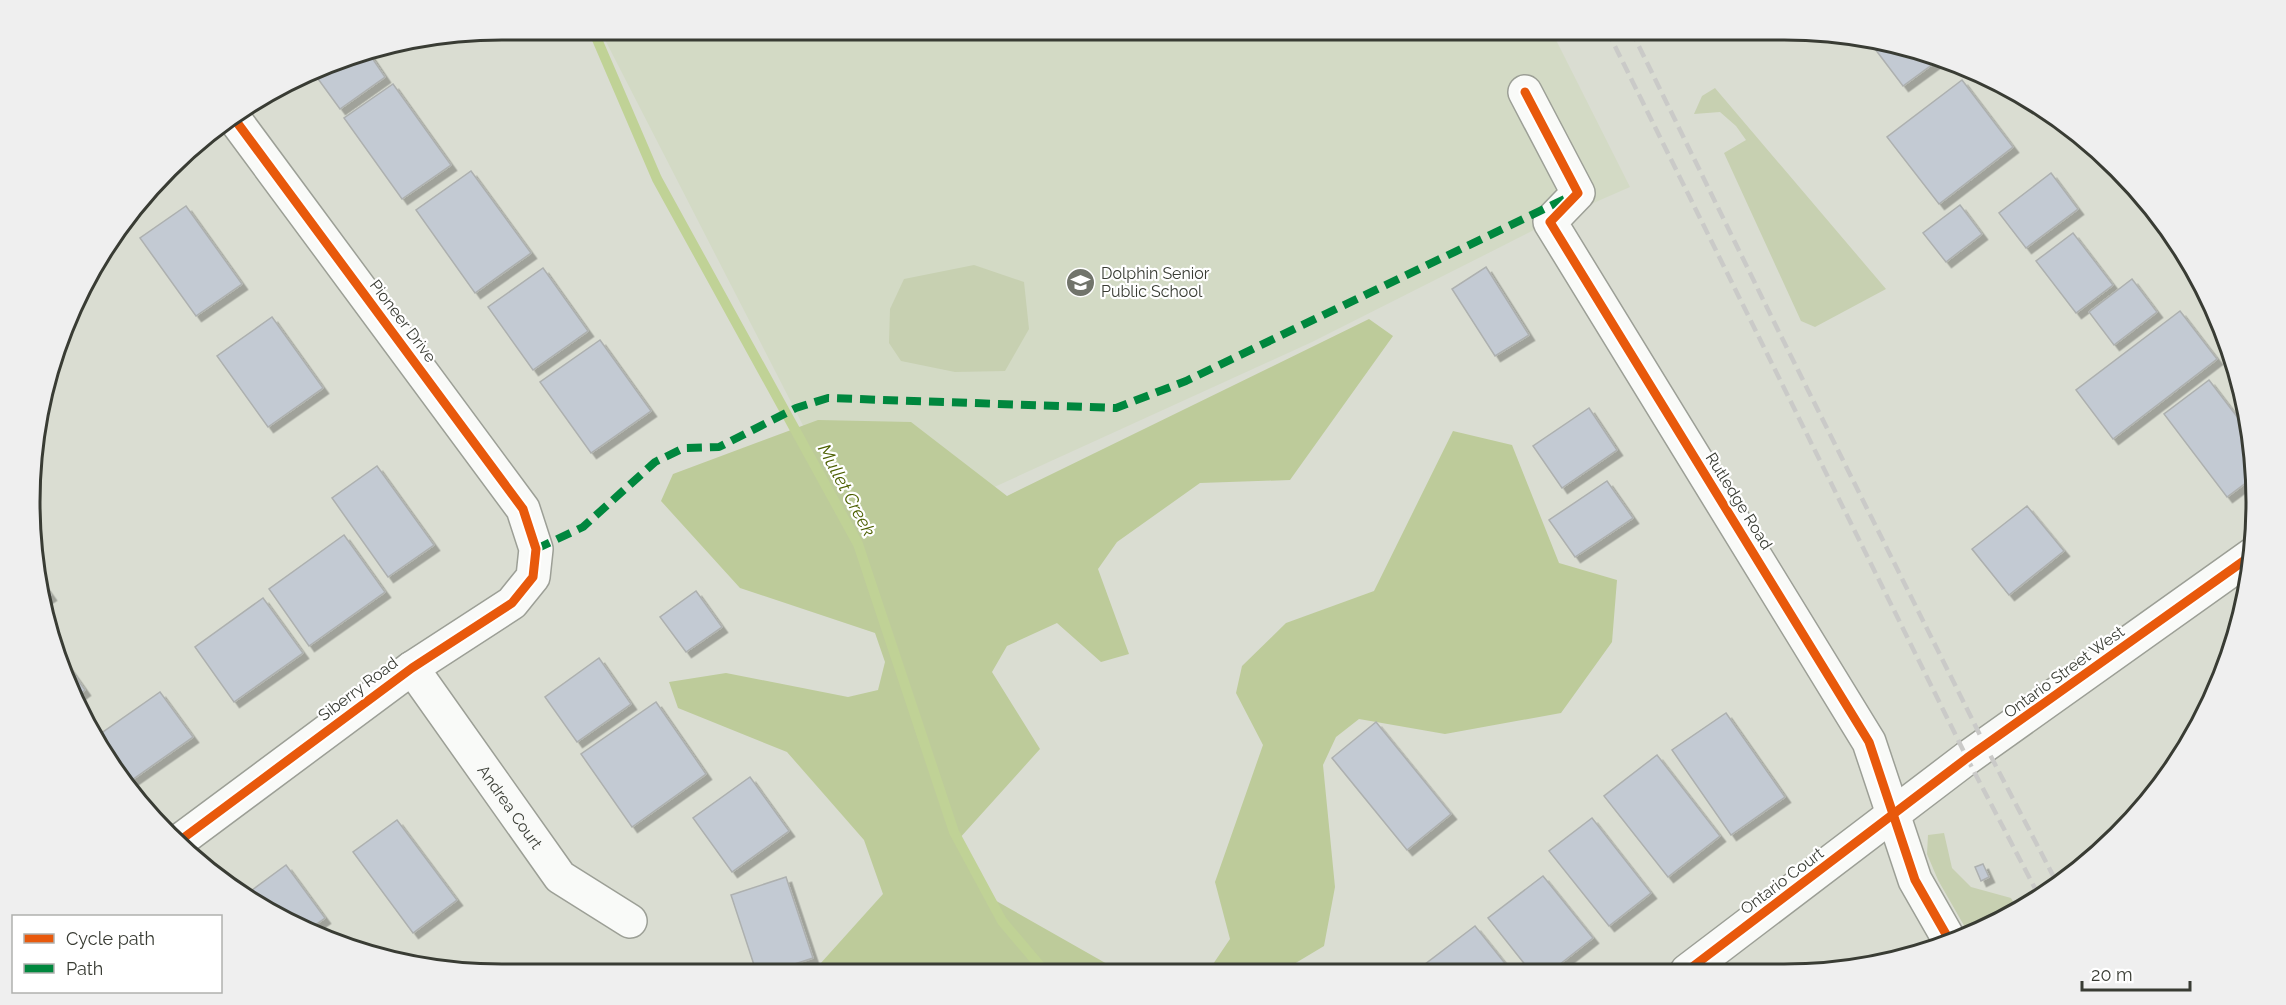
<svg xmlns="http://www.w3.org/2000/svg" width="2286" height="1005" viewBox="0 0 2286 1005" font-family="Raleway,sans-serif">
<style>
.built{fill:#d3dac5}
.green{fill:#c7d0b1}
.forest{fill:#bdcb9a}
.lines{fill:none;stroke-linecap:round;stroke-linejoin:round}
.stream{stroke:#c0d296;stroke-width:10}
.building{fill:#c3cad3;stroke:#adb0af;stroke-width:1.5;filter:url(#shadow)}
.street-casing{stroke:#9c9f96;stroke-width:36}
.street{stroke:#f9faf8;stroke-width:33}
.rail{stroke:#cacac8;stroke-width:4.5;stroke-dasharray:12 6;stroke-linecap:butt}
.quiet{stroke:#00873e;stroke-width:8;stroke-dasharray:15 8;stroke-linecap:butt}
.cycleway-casing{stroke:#fff;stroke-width:13}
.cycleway{stroke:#e8590c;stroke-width:9}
.labels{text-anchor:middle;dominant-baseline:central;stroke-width:4.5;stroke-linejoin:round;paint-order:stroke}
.poi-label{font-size:16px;fill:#393c34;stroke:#fff;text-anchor:start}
.street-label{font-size:16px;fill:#393c34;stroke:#fff}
.water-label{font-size:18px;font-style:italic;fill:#4c5f00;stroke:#fff}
.rim{fill:none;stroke:#393c34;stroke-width:3}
</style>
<defs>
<filter id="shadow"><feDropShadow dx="5.5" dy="5.5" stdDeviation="0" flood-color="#0004"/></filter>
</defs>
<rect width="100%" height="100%" fill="#daddd2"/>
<path class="built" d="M600,30H1551L1630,187L1550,222L1312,342L865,546Z"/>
<g class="green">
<path d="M1715,88L1886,289L1815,327L1801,321L1724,153L1746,140L1736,126L1720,112L1694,114L1702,96Z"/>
<path d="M974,265L1024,282L1029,329L1005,371L955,372L901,361L889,343L890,309L904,279Z"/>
<path d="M1944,833L1952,868L1971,887L2011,898L2017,909L1970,936L1938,880L1927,854L1928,835Z"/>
</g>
<g class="forest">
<path d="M1369,319L1393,336L1290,480L1200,483L1117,542L1098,569L1129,654L1101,662L1057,623L1007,646L992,672L1040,749L958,840L984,894L1123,973L811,974L883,894L864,840L787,752L678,708L669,682L726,673L848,697L878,690L885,662L875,633L740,588L661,501L673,474L818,420L911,422L1007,496Z"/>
<path d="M1453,431L1512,445L1559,563L1617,580L1612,642L1561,713L1445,734L1359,719L1336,737L1323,765L1335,887L1324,946L1279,973H1207L1230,939L1215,882L1263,745L1236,693L1242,666L1286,623L1374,591Z"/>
</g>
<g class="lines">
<path class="stream" d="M593,30L657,179L858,544L954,832L1002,921L1046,973"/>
</g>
<g class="building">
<path d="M1872,45L1936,55L1941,58L1903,86Z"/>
<path d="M368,52L385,77L340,109L313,72L350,55Z"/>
<path d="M1962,80L2013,147L1939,204L1887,137Z"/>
<path d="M393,84L451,165L402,199L344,118Z"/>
<path d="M471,171L531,253L475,293L416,210Z"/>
<path d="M2051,173L2078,209L2026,248L1999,213Z"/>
<path d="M1960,205L1982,234L1946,262L1923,233Z"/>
<path d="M186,206L242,284L196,316L140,238Z"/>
<path d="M2073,233L2113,285L2076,313L2036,261Z"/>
<path d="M1486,267L1529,335L1495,356L1452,289Z"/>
<path d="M543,268L588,331L533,370L488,307Z"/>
<path d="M2132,279L2157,312L2114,345L2089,312Z"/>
<path d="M2180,311L2217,359L2113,439L2076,390Z"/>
<path d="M272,317L323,388L268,427L217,356Z"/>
<path d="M600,340L651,411L591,453L540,382Z"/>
<path d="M2209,380L2248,431L2255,472V476L2227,497L2164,414Z"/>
<path d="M1589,408L1617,450L1562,488L1533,446Z"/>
<path d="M377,466L434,545L388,577L332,498Z"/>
<path d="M1607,481L1633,518L1575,557L1549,520Z"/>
<path d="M2027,506L2064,551L2009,595L1972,549Z"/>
<path d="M344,535L385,592L309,646L269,589Z"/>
<path d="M37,575L51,595L42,601L39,594Z"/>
<path d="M696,591L722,627L686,652L660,617Z"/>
<path d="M263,598L303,653L234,702L195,647Z"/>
<path d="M599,658L631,704L577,742L545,697Z"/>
<path d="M63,659L85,690L77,696Z"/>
<path d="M160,692L193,737L129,782L93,739Z"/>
<path d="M656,702L706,774L632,827L581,754Z"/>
<path d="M1726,713L1785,797L1731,835L1672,750Z"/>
<path d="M1376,722L1451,814L1407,850L1332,758Z"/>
<path d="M1657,755L1720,836L1668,877L1604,796Z"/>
<path d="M750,777L789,831L732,872L693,818Z"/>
<path d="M1592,818L1651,893L1609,926L1549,851Z"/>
<path d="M397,820L457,900L413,933L353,852Z"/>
<path d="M1983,864L1989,877L1981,881L1975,867Z"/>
<path d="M286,865L325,918L308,930L267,912L244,896Z"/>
<path d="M1543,876L1593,938L1550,972H1531L1488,918Z"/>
<path d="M786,877L813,958L764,974H757L731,895Z"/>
<path d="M1475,926L1512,972H1423L1420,968Z"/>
</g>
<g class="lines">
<defs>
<g id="street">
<path d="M1525,92L1578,193L1550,222L1869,742L1915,880L1951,943"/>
<path id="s1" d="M412,668L560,877L630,921"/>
<path d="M178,842L412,668L512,603L533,577L536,549L523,509L233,117"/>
<path d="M1687,971L1967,758L2252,555"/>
</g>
</defs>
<use href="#street" class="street-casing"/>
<use href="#street" class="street"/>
<g class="rail">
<path d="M1607,30L1967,758L2039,896"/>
<path d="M1631,30L1777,328L1986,747L2058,885"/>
</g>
<path class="quiet" d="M536,549L583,527L655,462L684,448L719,447L796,408L828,398L1116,408L1186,381L1567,198"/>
<defs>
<g id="cycleway">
<path d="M1525,92L1578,193L1550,222L1869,742L1915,880L1951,943"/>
<path d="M178,842L412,668L512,603L533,577L536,549L523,509L233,117"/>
<path d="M1687,971L1967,758L2252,555"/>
</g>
</defs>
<use href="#cycleway" class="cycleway-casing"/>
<use href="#cycleway" class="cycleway"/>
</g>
<defs>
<symbol id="school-disc" viewBox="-11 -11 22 22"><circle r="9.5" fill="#71746b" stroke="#fff"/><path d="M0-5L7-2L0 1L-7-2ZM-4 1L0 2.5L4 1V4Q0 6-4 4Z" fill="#fff"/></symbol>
</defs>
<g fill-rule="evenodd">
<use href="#school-disc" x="1064" y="266" width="33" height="33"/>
</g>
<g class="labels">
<g class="poi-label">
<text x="1101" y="273">Dolphin Senior<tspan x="1101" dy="18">Public School</tspan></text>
</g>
<g class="street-label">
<text transform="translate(403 321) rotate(53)">Pioneer Drive</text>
<text transform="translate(1739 501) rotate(58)">Rutledge Road</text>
<text transform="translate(2064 672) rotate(-36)">Ontario Street West</text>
<text transform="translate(358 689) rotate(-37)">Siberry Road</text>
<text stroke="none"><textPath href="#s1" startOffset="170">Andrea Court</textPath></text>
<text transform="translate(1782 881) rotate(-37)">Ontario Court</text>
</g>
<g class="water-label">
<text transform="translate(847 490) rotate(62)">Mullet Creek</text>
</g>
</g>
<path d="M0 0H2286V1005H0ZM502 40H1784A462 462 0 0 1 2246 502V502A462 462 0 0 1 1784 964H502A462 462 0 0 1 40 502V502A462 462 0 0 1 502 40Z" fill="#efefef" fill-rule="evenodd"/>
<path class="rim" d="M502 40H1784A462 462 0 0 1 2246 502V502A462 462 0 0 1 1784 964H502A462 462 0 0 1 40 502V502A462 462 0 0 1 502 40Z"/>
<rect x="12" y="915" width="210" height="78" fill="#ffffff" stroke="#b0b1ae" stroke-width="1.5"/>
<rect x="24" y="934" width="30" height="9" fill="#e8590c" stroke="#b0b1ae" stroke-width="1.5"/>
<text x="66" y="945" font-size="18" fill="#393c34">Cycle path</text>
<rect x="24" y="964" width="30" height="9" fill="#00873e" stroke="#b0b1ae" stroke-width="1.5"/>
<text x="66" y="975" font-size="18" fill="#393c34">Path</text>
<path d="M2082 981v9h108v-9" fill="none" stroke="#393c34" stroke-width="3"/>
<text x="2091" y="981" font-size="18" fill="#393c34" stroke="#ffffff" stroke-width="4.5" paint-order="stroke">20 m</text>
</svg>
